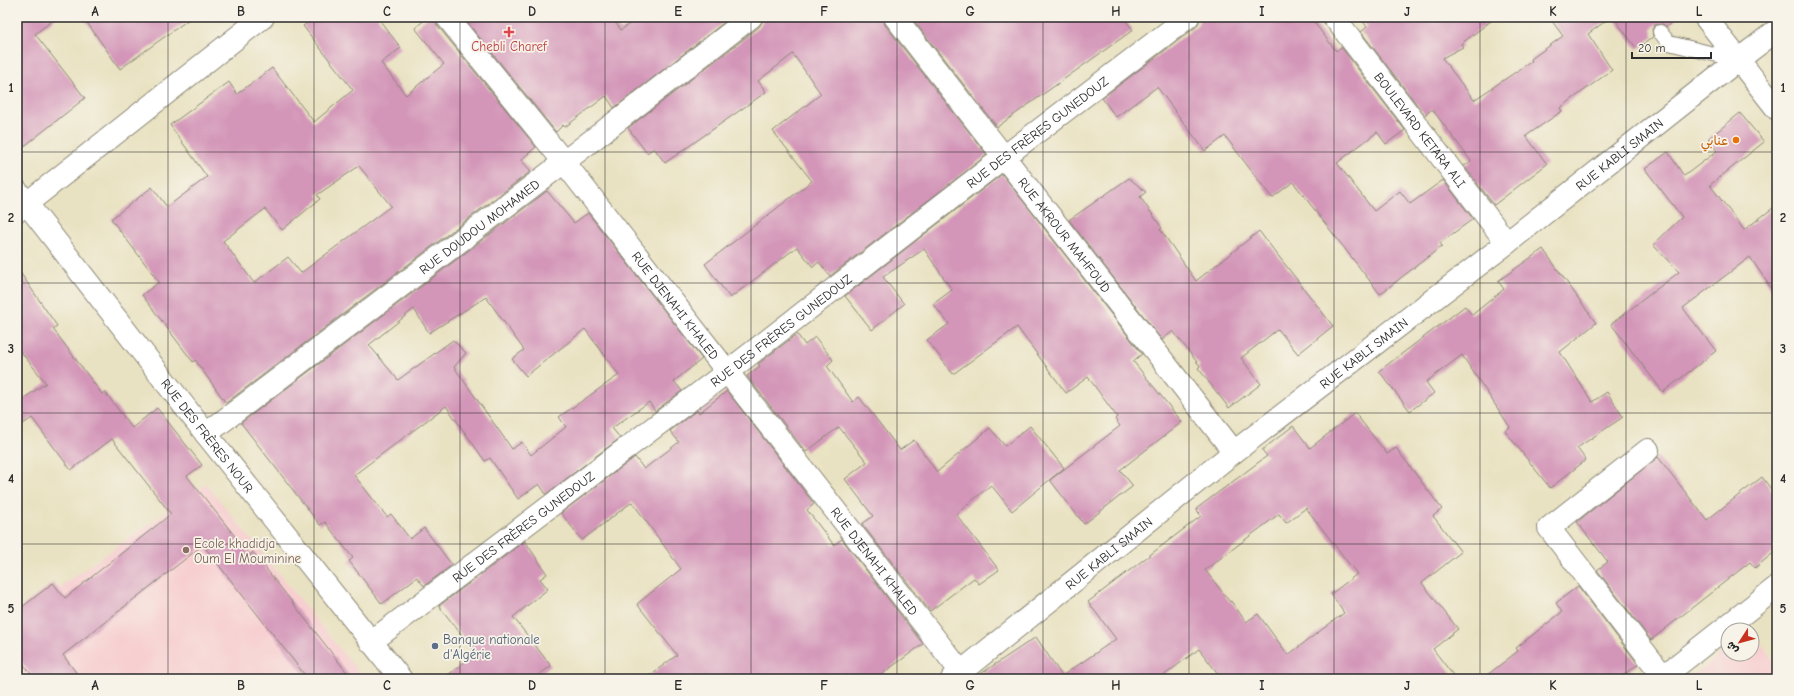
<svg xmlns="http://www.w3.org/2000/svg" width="1794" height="696" viewBox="0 0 1794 696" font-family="'Comic Neue','Playpen Sans Arabic',sans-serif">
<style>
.built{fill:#f7cfd1}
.building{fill:#d395b8;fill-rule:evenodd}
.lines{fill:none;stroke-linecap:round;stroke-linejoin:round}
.lane-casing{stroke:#8a8676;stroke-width:16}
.street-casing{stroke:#8a8676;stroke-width:24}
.primary-casing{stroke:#8a8676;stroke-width:24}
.lane{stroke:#fff;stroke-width:14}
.street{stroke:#fff;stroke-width:22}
.primary{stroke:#fff;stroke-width:22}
.grid{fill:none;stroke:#2b2b2b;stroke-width:1;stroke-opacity:0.55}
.health-dot{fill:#e0444e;stroke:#f7f3e8;stroke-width:1.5}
.food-dot{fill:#e8710a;stroke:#f7f3e8;stroke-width:1.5}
.education-dot{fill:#8d6e63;stroke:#f7f3e8;stroke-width:1.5}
.service-dot{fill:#5c6f8a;stroke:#f7f3e8;stroke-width:1.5}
.labels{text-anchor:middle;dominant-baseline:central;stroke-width:3.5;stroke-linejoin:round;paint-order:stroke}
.health-label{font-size:13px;fill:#be3a42;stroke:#f7f3e8}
.street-label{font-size:13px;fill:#2b2b2b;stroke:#f7f3e8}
.food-label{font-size:13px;fill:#c56008;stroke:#f7f3e8;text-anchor:end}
.education-label{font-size:13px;fill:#785e54;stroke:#f7f3e8;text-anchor:start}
.service-label{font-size:13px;fill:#4e5e75;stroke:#f7f3e8;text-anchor:start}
.neatline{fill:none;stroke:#2b2b2b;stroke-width:1.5}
.grid-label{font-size:13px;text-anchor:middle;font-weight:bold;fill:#2b2b2b}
</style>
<rect width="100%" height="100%" fill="#f7f3e8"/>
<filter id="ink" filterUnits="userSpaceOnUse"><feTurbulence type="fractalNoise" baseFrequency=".025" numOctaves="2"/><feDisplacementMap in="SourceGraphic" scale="8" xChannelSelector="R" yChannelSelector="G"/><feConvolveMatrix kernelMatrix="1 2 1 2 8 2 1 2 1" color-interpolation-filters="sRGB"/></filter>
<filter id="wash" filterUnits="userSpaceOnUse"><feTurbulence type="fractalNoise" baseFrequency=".012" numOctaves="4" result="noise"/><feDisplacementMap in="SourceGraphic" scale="16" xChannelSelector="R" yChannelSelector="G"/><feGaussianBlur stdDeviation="0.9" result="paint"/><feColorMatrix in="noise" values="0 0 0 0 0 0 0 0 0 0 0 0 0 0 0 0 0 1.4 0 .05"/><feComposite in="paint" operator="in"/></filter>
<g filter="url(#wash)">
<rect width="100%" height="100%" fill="#e9e2c2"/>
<g class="built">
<path d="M206,484L364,679H20L17,675V617Z"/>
<path d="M1752,631L1777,665V679H1690L1728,648V654H1752Z"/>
</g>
<g id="blocks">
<g class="building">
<path d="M17,17H57L35,34L85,98L17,152Z"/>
<path d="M83,17H192L120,69Z"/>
<path d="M315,17H377L401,48L381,63L406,95L444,64L415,28L428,17H435L437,25L536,147L521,160L531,171L226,403L195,360L193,362L142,295L159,282L111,219L152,187L167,207L207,177L170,125L229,82L237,94L272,68L314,122L353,90L303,26ZM359,166L391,206L301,273L288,257L254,283L223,241L265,209L282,230L320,199L317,195Z"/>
<path d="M463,17H611L621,30L639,17H731L614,108L606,96L565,127L563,125L556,132Z"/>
<path d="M763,17H883L885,25L987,155L830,276L819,262L813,267L797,247L730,298L705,264L812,181L773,131L821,94L793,54L758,81L766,92L665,163L654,148L647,153L628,128L759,27L762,22Z"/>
<path d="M911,17H1123L1133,30L997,127Z"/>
<path d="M1200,17H1310L1336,51L1341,47L1405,130L1386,144L1377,132L1337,163L1374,211L1400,191L1410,204L1443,180L1473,219L1440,243L1442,246L1380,294L1293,182L1272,198L1225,136L1205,151L1157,87L1116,117L1102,98L1196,27L1199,22Z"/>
<path d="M1360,17H1496L1461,44L1463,47L1442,58L1474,100L1532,61L1531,59L1563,36L1549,17H1611L1588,34L1612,70L1560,108L1562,111L1526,136L1547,164L1494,205L1464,166L1471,161L1432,109L1425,115L1361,32L1367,27Z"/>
<path d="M1613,17H1679L1666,27L1663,24L1655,25L1652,29L1653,37L1637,49Z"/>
<path d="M1740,113L1764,142L1710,185L1744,230L1777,205V297L1750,257L1683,308L1716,351L1663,392L1611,324L1679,272L1653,245L1682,217L1645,169L1668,152L1684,176L1717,151L1708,139Z"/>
<path d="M1002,174L1142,354L1133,361L1182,422L1120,470L1133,486L1084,524L1050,480L1120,426L1115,419L1117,417L1088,377L1066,393L1017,327L953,374L927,340L949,324L933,304L952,290L924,249L883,277L904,304L872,330L845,296Z"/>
<path d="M1129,178L1146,192L1140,197L1162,228L1160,229L1196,281L1259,231L1333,326L1298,354L1278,329L1241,358L1261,384L1229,408L1198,368L1200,366L1173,331L1162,340L1069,220Z"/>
<path d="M547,191L574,223L588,213L702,359L674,381L682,391L655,411L649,402L612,428L620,438L546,494L539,484L518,499L490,458L485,461L446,406L354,475L387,517L391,514L410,539L424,528L452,565L424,586L417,577L382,604L349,561L353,558L325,522L320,525L241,423ZM486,297L524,350L512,359L526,376L585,329L619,375L559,417L566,427L531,455L522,442L512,449L454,367L466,353L453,340L398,380L369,345L414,309L429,333Z"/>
<path d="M1543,249L1596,323L1560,352L1592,402L1607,392L1623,417L1577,448L1586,460L1550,488L1505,431L1510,427L1462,355L1426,382L1434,393L1410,411L1379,371L1465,306L1472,315L1504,289L1498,281Z"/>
<path d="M17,268L57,326L53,329L102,394L105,392L132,428L157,408L202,465L187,476L250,555L253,552L352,679H308L203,545L63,655L81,679H35L17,656V611L53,583L65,598L171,514L112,439L71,470L32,418L17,428V403L46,383L17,347Z"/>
<path d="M797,334L805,345L815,337L833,360L827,366L853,402L859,397L900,450L914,440L937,472L990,428L1005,446L1030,426L1064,468L1012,511L991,485L956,514L999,570L979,584L974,578L930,611L862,524L873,516L845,479L867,462L839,427L806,452L747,376L760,366L758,364Z"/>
<path d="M727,391L814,504L807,510L834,545L842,539L923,644L875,679H645L677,655L637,604L681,569L632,502L582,540L561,513L635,457L644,469L679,442L670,431L697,410L699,413Z"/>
<path d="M1355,413L1387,454L1396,448L1442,509L1433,516L1461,552L1422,583L1458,629L1433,649L1456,679H1222L1199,649L1159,679H973L1036,637L1062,676L1116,639L1088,602L1201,516L1196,509L1267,456L1262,450L1293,426L1310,448ZM1306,508L1357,574L1331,594L1344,613L1288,655L1258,614L1246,622L1231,601L1230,602L1205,570L1279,514L1286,523Z"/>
<path d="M1658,457L1707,520L1762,477L1777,497V550L1755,568L1750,562L1651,640L1597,570L1608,562L1577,522Z"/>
<path d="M525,541L547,574L540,579L548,589L513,617L551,666L533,679H443L476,653L439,606Z"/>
<path d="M1578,586L1638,664L1619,679H1482L1518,651L1516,648L1562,612L1556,603Z"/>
</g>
</g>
</g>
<g filter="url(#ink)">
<use href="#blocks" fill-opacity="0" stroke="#8a8676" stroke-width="1"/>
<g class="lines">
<defs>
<path id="lane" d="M1660,32L1669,43L1738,60"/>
<g id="street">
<path id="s1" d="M447,17L564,162L961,672"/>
<path id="s2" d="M895,17L1234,452"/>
<path id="s3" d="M1334,17L1507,243"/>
<path id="s4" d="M17,191L206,434L401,679"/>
<path id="s5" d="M206,434L564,162L751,17"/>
<path d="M1648,450L1549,528L1663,676"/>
<path id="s6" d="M371,642L727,372L1004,157L1188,17"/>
<path id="s7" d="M952,679L1234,452L1507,243L1738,60L1777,30"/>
<path d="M1660,679L1777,587"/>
</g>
<g id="primary">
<path d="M1705,17L1777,109"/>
<path d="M17,211L263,17"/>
</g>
</defs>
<use href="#lane" class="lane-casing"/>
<use href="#street" class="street-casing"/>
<use href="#primary" class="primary-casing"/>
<use href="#lane" class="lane"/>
<use href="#street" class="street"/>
<use href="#primary" class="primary"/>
</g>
</g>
<path class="grid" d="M168,17V679M314,17V679M460,17V679M605,17V679M751,17V679M897,17V679M1043,17V679M1189,17V679M1334,17V679M1480,17V679M1626,17V679M17,152H1777M17,283H1777M17,413H1777M17,544H1777"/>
<path class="health-dot" d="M507 26h4v4h4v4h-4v4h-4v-4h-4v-4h4z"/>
<circle class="food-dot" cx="1736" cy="140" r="4"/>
<circle class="education-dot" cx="186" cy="550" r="4"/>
<circle class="service-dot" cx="435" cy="646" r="4"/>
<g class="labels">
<g class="health-label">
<text x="509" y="46">Chebli Charef</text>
</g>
<g class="street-label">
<text stroke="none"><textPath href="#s3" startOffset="142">BOULEVARD KETARA ALI</textPath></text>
<text stroke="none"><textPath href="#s6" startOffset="839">RUE DES FRÈRES GUNEDOUZ</textPath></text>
<text stroke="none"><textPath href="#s7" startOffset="849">RUE KABLI SMAIN</textPath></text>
<text stroke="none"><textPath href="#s5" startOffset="343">RUE DOUDOU MOHAMED</textPath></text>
<text stroke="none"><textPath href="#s2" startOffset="276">RUE AKROUR MAHFOUD</textPath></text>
<text stroke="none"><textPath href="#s1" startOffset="368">RUE DJENAHI KHALED</textPath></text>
<text stroke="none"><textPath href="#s6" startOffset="515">RUE DES FRÈRES GUNEDOUZ</textPath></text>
<text stroke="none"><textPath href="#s7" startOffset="525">RUE KABLI SMAIN</textPath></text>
<text stroke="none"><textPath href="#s4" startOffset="310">RUE DES FRÈRES NOUR</textPath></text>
<text stroke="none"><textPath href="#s6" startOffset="191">RUE DES FRÈRES GUNEDOUZ</textPath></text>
<text stroke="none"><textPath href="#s7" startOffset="201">RUE KABLI SMAIN</textPath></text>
<text stroke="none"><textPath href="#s1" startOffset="692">RUE DJENAHI KHALED</textPath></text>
</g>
<g class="food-label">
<text x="1728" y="140">عنابي</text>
</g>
<g class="education-label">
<text x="194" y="543">Ecole khadidja<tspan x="194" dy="15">Oum El Mouminine</tspan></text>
</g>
<g class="service-label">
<text x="443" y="639">Banque nationale<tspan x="443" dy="15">d'Algérie</tspan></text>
</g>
</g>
<rect width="1794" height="696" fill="none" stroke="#f7f3e8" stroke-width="44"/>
<g transform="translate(1740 642) rotate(234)"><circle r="19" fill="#f7f3e8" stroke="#a5a39c"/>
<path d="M0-3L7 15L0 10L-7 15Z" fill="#c8321e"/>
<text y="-6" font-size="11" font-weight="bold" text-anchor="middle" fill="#2b2b2b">ش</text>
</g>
<path d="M1632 52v6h79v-6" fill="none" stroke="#2b2b2b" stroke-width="2"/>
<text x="1638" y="52" font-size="12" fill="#2b2b2b" stroke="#f7f3e8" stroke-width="3" paint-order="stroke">20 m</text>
<rect x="22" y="22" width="1750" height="652" class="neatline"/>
<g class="grid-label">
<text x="95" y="16">A</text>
<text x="241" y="16">B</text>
<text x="387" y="16">C</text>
<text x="532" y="16">D</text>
<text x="678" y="16">E</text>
<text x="824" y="16">F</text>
<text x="970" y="16">G</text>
<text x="1116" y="16">H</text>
<text x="1262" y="16">I</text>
<text x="1407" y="16">J</text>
<text x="1553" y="16">K</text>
<text x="1699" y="16">L</text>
<text x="11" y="92">1</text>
<text x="1783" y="92">1</text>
<text x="11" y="222">2</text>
<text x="1783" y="222">2</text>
<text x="11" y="353">3</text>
<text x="1783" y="353">3</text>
<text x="11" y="483">4</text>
<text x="1783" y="483">4</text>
<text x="11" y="613">5</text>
<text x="1783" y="613">5</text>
<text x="95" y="690">A</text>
<text x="241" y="690">B</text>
<text x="387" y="690">C</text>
<text x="532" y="690">D</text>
<text x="678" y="690">E</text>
<text x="824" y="690">F</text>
<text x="970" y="690">G</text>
<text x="1116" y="690">H</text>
<text x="1262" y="690">I</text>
<text x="1407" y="690">J</text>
<text x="1553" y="690">K</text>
<text x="1699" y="690">L</text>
</g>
</svg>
